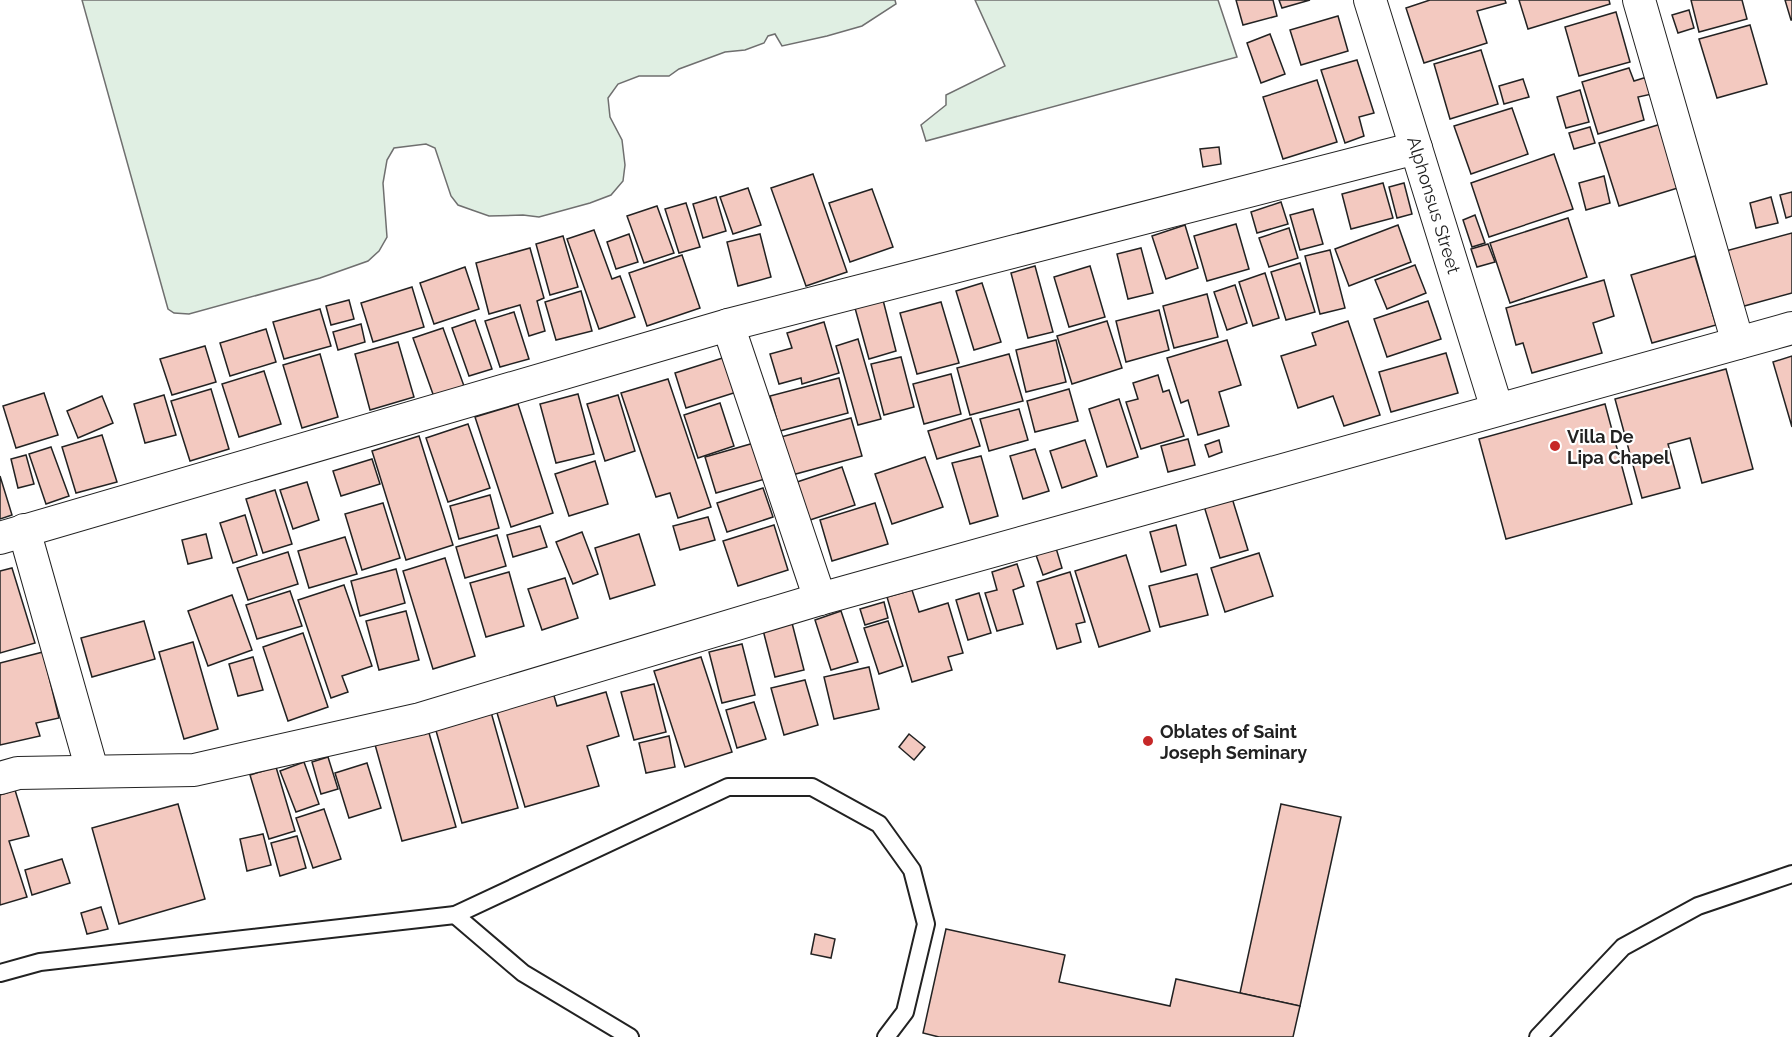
<svg xmlns="http://www.w3.org/2000/svg" width="1792" height="1037" viewBox="0 0 1792 1037" font-family="Raleway,sans-serif">
<style>
.green{fill:#e0efe3;stroke:#6f6f6f;stroke-width:1.5}
.building{fill:#f3c9c0;stroke:#222;stroke-width:1.5}
.lines{fill:none;stroke-linecap:round;stroke-linejoin:round}
.lane-casing{stroke:#222;stroke-width:20}
.street-casing{stroke:#222;stroke-width:34}
.lane{stroke:#fff;stroke-width:16}
.street{stroke:#fff;stroke-width:32}
.poi-dot{fill:#c62828;stroke:#fff;stroke-width:2}
.labels{text-anchor:middle;dominant-baseline:central;stroke-width:4.5;stroke-linejoin:round;paint-order:stroke}
.street-label{font-size:18px;fill:#222;stroke:#fff}
.poi-label{font-size:18px;font-weight:bold;fill:#222;stroke:#fff;text-anchor:start}
</style>
<rect width="100%" height="100%" fill="#fff"/>
<g class="green">
<path d="M82,0H895L896,4L862,26L827,36L782,46L775,34L768,36L764,43L745,50L725,52L679,69L669,76H639L618,84L608,98L610,117L622,140L625,165L623,181L611,195L590,203L539,217L523,215L489,216L472,210L458,205L451,196L435,148L426,144L394,148L387,160L383,183L387,237L379,251L368,261L320,278L189,314L174,313L168,309Z"/>
<path d="M975,0H1218L1237,57L926,141L921,125L946,105V95L1005,66Z"/>
</g>
<g class="building">
<path d="M1236,0H1273L1277,16L1243,25Z"/>
<path d="M1279,0H1310L1282,8Z"/>
<path d="M1430,0H1505L1506,3L1477,11L1487,43L1424,63L1406,8Z"/>
<path d="M1519,0H1609L1610,4L1528,29Z"/>
<path d="M1691,0H1742L1747,19L1699,32Z"/>
<path d="M1785,0H1792V20H1791Z"/>
<path d="M1689,10L1694,28L1678,33L1672,15Z"/>
<path d="M1616,12L1630,62L1579,76L1565,27Z"/>
<path d="M1338,16L1348,51L1301,65L1290,30Z"/>
<path d="M1750,25L1767,84L1717,98L1699,39Z"/>
<path d="M1270,34L1285,74L1261,83L1247,43Z"/>
<path d="M1481,50L1498,104L1450,119L1434,64Z"/>
<path d="M1357,60L1374,113L1359,117L1364,136L1345,143L1321,70Z"/>
<path d="M1629,68L1634,81L1647,77L1652,94L1638,97L1644,120L1598,134L1582,82Z"/>
<path d="M1523,79L1529,97L1504,104L1499,86Z"/>
<path d="M1317,80L1337,142L1283,159L1263,97Z"/>
<path d="M1580,90L1589,122L1566,128L1557,97Z"/>
<path d="M1512,108L1528,154L1471,174L1454,126Z"/>
<path d="M1661,124L1681,187L1619,206L1599,143Z"/>
<path d="M1590,127L1595,143L1574,149L1569,133Z"/>
<path d="M1219,147L1221,164L1203,167L1200,149Z"/>
<path d="M1554,154L1573,209L1489,237L1471,183Z"/>
<path d="M813,174L847,272L806,286L771,188Z"/>
<path d="M1604,176L1610,203L1586,210L1579,183Z"/>
<path d="M1383,183L1393,218L1351,229L1342,194Z"/>
<path d="M1404,183L1412,214L1397,218L1389,187Z"/>
<path d="M748,188L761,225L733,234L720,197Z"/>
<path d="M872,189L893,247L850,262L829,203Z"/>
<path d="M1792,192V216L1786,218L1780,195Z"/>
<path d="M716,197L726,231L703,238L693,204Z"/>
<path d="M1771,197L1778,223L1756,228L1750,203Z"/>
<path d="M1281,202L1288,224L1257,233L1251,212Z"/>
<path d="M686,203L700,247L679,253L665,209Z"/>
<path d="M657,206L674,253L644,263L627,216Z"/>
<path d="M1313,209L1323,244L1300,250L1290,215Z"/>
<path d="M1475,215L1485,243L1472,247L1463,220Z"/>
<path d="M1568,218L1587,277L1510,303L1490,243Z"/>
<path d="M1236,224L1249,269L1207,281L1194,236Z"/>
<path d="M1185,225L1198,268L1166,279L1152,236Z"/>
<path d="M1398,225L1411,262L1349,286L1335,249Z"/>
<path d="M1289,228L1298,258L1269,267L1259,238Z"/>
<path d="M594,230L612,279L620,276L635,317L599,329L567,239Z"/>
<path d="M1792,233V293L1737,308L1722,252Z"/>
<path d="M629,234L638,262L616,269L607,242Z"/>
<path d="M760,234L771,277L738,286L727,242Z"/>
<path d="M563,236L578,287L550,295L536,244Z"/>
<path d="M1488,244L1495,262L1477,267L1471,249Z"/>
<path d="M530,248L544,298L537,301L545,331L529,336L520,305L489,314L476,263Z"/>
<path d="M1141,248L1153,293L1128,299L1117,254Z"/>
<path d="M1330,250L1345,308L1320,314L1305,256Z"/>
<path d="M682,255L700,308L647,326L629,273Z"/>
<path d="M1695,256L1716,325L1652,343L1631,275Z"/>
<path d="M1300,263L1315,312L1286,320L1271,272Z"/>
<path d="M1415,265L1426,293L1387,309L1375,280Z"/>
<path d="M1035,266L1053,332L1028,338L1011,273Z"/>
<path d="M1090,266L1105,317L1069,327L1054,277Z"/>
<path d="M465,267L479,309L434,324L420,283Z"/>
<path d="M1265,273L1279,318L1253,326L1239,282Z"/>
<path d="M1604,280L1614,316L1593,323L1602,353L1532,373L1523,343L1516,345L1506,308Z"/>
<path d="M982,283L1001,342L974,350L956,291Z"/>
<path d="M1235,285L1247,323L1227,330L1214,292Z"/>
<path d="M412,287L424,327L373,342L361,303Z"/>
<path d="M581,291L592,331L556,340L545,302Z"/>
<path d="M1207,294L1218,337L1174,348L1163,306Z"/>
<path d="M349,300L354,319L331,325L326,306Z"/>
<path d="M883,300L896,351L869,359L855,308Z"/>
<path d="M1428,301L1441,339L1387,357L1374,319Z"/>
<path d="M941,302L959,363L917,374L900,313Z"/>
<path d="M320,309L331,346L284,359L273,322Z"/>
<path d="M1159,310L1169,350L1126,362L1116,321Z"/>
<path d="M514,312L529,359L500,367L485,321Z"/>
<path d="M475,320L492,369L469,376L452,328Z"/>
<path d="M1107,321L1122,368L1072,384L1057,336Z"/>
<path d="M1348,321L1380,415L1344,426L1333,396L1298,408L1281,356L1316,345L1312,333Z"/>
<path d="M824,322L839,373L802,384L801,378L779,384L770,354L792,348L787,333Z"/>
<path d="M361,324L365,342L338,350L333,332Z"/>
<path d="M443,328L464,386L434,397L413,338Z"/>
<path d="M266,329L276,362L230,376L220,343Z"/>
<path d="M858,339L881,419L858,425L836,346Z"/>
<path d="M1056,340L1066,382L1026,392L1016,350Z"/>
<path d="M1227,340L1241,385L1219,392L1229,426L1198,435L1188,400L1181,403L1167,358Z"/>
<path d="M398,342L414,397L370,410L355,354Z"/>
<path d="M205,346L216,382L172,395L160,359Z"/>
<path d="M1446,353L1458,393L1391,412L1379,372Z"/>
<path d="M320,354L338,417L302,428L283,365Z"/>
<path d="M1009,354L1023,401L970,415L957,368Z"/>
<path d="M729,356L740,391L686,408L675,373Z"/>
<path d="M1792,356V427L1773,362Z"/>
<path d="M901,357L914,407L884,415L871,364Z"/>
<path d="M1726,369L1753,469L1702,483L1690,438L1668,444L1680,488L1642,498L1615,399Z"/>
<path d="M264,371L281,424L239,437L222,384Z"/>
<path d="M951,374L961,414L924,424L913,384Z"/>
<path d="M1158,375L1163,392L1169,390L1184,436L1141,449L1126,402L1138,399L1133,383Z"/>
<path d="M839,378L848,413L780,431L770,396Z"/>
<path d="M668,379L711,507L678,518L670,493L656,497L621,393Z"/>
<path d="M211,389L229,449L190,461L171,401Z"/>
<path d="M1069,389L1078,421L1035,432L1027,401Z"/>
<path d="M44,393L58,435L16,448L3,406Z"/>
<path d="M578,394L594,454L556,463L540,404Z"/>
<path d="M164,395L176,435L145,443L134,404Z"/>
<path d="M618,395L635,451L605,461L587,404Z"/>
<path d="M102,396L113,423L78,438L67,411Z"/>
<path d="M1119,399L1138,457L1107,467L1089,409Z"/>
<path d="M720,403L734,446L698,458L684,415Z"/>
<path d="M518,404L553,513L511,527L475,417Z"/>
<path d="M1605,404L1632,504L1506,539L1479,439Z"/>
<path d="M1019,409L1028,440L989,451L980,419Z"/>
<path d="M851,418L862,456L792,475L781,437Z"/>
<path d="M971,418L980,446L937,459L928,431Z"/>
<path d="M468,424L490,488L448,502L426,438Z"/>
<path d="M102,435L117,482L76,493L62,447Z"/>
<path d="M419,436L453,545L406,560L372,451Z"/>
<path d="M1188,439L1195,465L1168,472L1161,446Z"/>
<path d="M1085,440L1097,476L1062,488L1050,451Z"/>
<path d="M1219,440L1222,452L1209,457L1205,445Z"/>
<path d="M754,443L765,479L716,493L705,457Z"/>
<path d="M51,447L69,496L46,504L29,454Z"/>
<path d="M1035,449L1049,491L1023,499L1010,456Z"/>
<path d="M26,455L34,484L18,488L11,459Z"/>
<path d="M981,456L998,516L970,524L952,463Z"/>
<path d="M925,457L943,507L892,524L875,474Z"/>
<path d="M372,459L380,484L341,496L333,471Z"/>
<path d="M595,461L608,504L569,516L555,474Z"/>
<path d="M842,467L855,505L807,521L794,483Z"/>
<path d="M0,476L12,515L0,519Z"/>
<path d="M307,482L319,520L293,529L280,490Z"/>
<path d="M763,488L773,517L727,532L717,503Z"/>
<path d="M275,490L292,544L263,553L246,499Z"/>
<path d="M490,495L499,528L459,539L450,506Z"/>
<path d="M1232,498L1248,550L1220,558L1204,506Z"/>
<path d="M383,503L400,558L362,570L345,514Z"/>
<path d="M875,503L888,544L832,561L820,520Z"/>
<path d="M245,515L257,555L233,563L220,523Z"/>
<path d="M708,517L715,540L680,550L673,526Z"/>
<path d="M774,525L788,570L738,586L723,541Z"/>
<path d="M1176,525L1186,565L1161,572L1150,532Z"/>
<path d="M540,526L547,547L513,557L507,535Z"/>
<path d="M582,532L598,574L573,584L556,542Z"/>
<path d="M206,534L212,558L188,564L182,540Z"/>
<path d="M639,534L655,585L610,599L595,548Z"/>
<path d="M497,535L506,566L465,578L456,547Z"/>
<path d="M345,537L357,574L309,588L298,551Z"/>
<path d="M1056,548L1062,568L1043,575L1036,555Z"/>
<path d="M288,552L298,584L248,600L237,568Z"/>
<path d="M1259,553L1273,596L1225,612L1211,568Z"/>
<path d="M1126,555L1150,631L1099,647L1075,571Z"/>
<path d="M445,558L475,656L433,669L403,571Z"/>
<path d="M1017,564L1024,586L1013,590L1023,624L997,631L985,593L997,590L992,572Z"/>
<path d="M12,568L35,643L0,653V571Z"/>
<path d="M396,569L405,603L360,616L351,581Z"/>
<path d="M509,572L524,626L486,637L470,583Z"/>
<path d="M1070,572L1085,622L1076,624L1081,642L1057,649L1037,582Z"/>
<path d="M1197,574L1208,615L1160,627L1149,586Z"/>
<path d="M565,578L578,618L542,630L528,589Z"/>
<path d="M344,585L372,666L342,676L348,692L331,698L298,600Z"/>
<path d="M912,590L919,612L948,603L963,653L948,657L952,670L912,682L887,597Z"/>
<path d="M290,591L302,626L257,639L246,605Z"/>
<path d="M979,593L991,633L968,640L956,600Z"/>
<path d="M232,595L252,650L208,666L188,611Z"/>
<path d="M884,602L888,618L865,625L860,609Z"/>
<path d="M406,611L419,660L379,670L366,621Z"/>
<path d="M841,611L858,662L831,670L815,620Z"/>
<path d="M144,621L155,659L92,677L81,638Z"/>
<path d="M888,621L903,666L879,674L864,628Z"/>
<path d="M792,623L804,670L775,677L763,630Z"/>
<path d="M303,633L328,707L288,721L263,647Z"/>
<path d="M193,642L218,729L184,739L159,652Z"/>
<path d="M742,644L755,695L722,703L709,652Z"/>
<path d="M43,652L59,718L36,723L40,736L0,745V663Z"/>
<path d="M253,657L263,690L238,696L229,664Z"/>
<path d="M701,657L732,752L685,767L654,671Z"/>
<path d="M869,667L879,709L834,719L824,677Z"/>
<path d="M805,680L818,725L784,735L771,688Z"/>
<path d="M654,684L666,732L634,740L621,692Z"/>
<path d="M552,689L557,706L606,692L619,736L587,746L599,786L525,807L495,706Z"/>
<path d="M754,702L766,739L737,748L726,710Z"/>
<path d="M491,712L518,808L462,823L435,727Z"/>
<path d="M427,726L456,827L402,841L374,741Z"/>
<path d="M909,734L925,747L914,760L899,747Z"/>
<path d="M669,736L675,767L646,773L639,743Z"/>
<path d="M328,757L338,789L321,794L312,762Z"/>
<path d="M304,762L319,804L296,812L280,771Z"/>
<path d="M367,763L381,808L349,818L335,773Z"/>
<path d="M276,767L295,831L269,839L250,775Z"/>
<path d="M15,790L29,836L9,841L27,897L0,905V795Z"/>
<path d="M178,804L205,899L119,924L92,828Z"/>
<path d="M1281,804L1341,817L1300,1006L1240,993Z"/>
<path d="M324,809L341,859L313,868L296,818Z"/>
<path d="M263,834L271,865L247,871L240,839Z"/>
<path d="M297,836L306,868L280,876L271,843Z"/>
<path d="M62,859L70,883L32,895L25,870Z"/>
<path d="M101,907L108,929L87,934L81,913Z"/>
<path d="M946,929L1065,955L1059,982L1170,1006L1176,979L1300,1006L1293,1037H939L923,1033Z"/>
<path d="M815,934L835,939L831,958L811,954Z"/>
</g>
<g class="lines">
<defs>
<g id="lane">
<path d="M455,915L523,973L630,1037"/>
<path d="M0,973L40,962L455,915L728,787H812L879,824L912,870L926,924L905,1012L886,1037"/>
<path d="M1538,1037L1623,947L1698,906L1792,874"/>
</g>
<g id="street">
<path d="M1370,0L1497,409"/>
<path d="M1639,0L1738,343"/>
<path d="M728,325L820,599"/>
<path d="M24,530L92,770"/>
<path d="M0,538L728,325L1416,148"/>
<path d="M0,778L18,773L194,770L420,719L820,599L1792,328"/>
</g>
</defs>
<use href="#lane" class="lane-casing"/>
<use href="#street" class="street-casing"/>
<use href="#lane" class="lane"/>
<use href="#street" class="street"/>
</g>
<g class="poi-dot">
<circle cx="1555" cy="446" r="6"/>
<circle cx="1148" cy="741" r="6"/>
</g>
<g class="labels">
<g class="street-label">
<text transform="translate(1434 205) rotate(73)">Alphonsus Street</text>
</g>
<g class="poi-label">
<text x="1567" y="436">Villa De<tspan x="1567" dy="21">Lipa Chapel</tspan></text>
<text x="1160" y="731">Oblates of Saint<tspan x="1160" dy="21">Joseph Seminary</tspan></text>
</g>
</g>
</svg>
